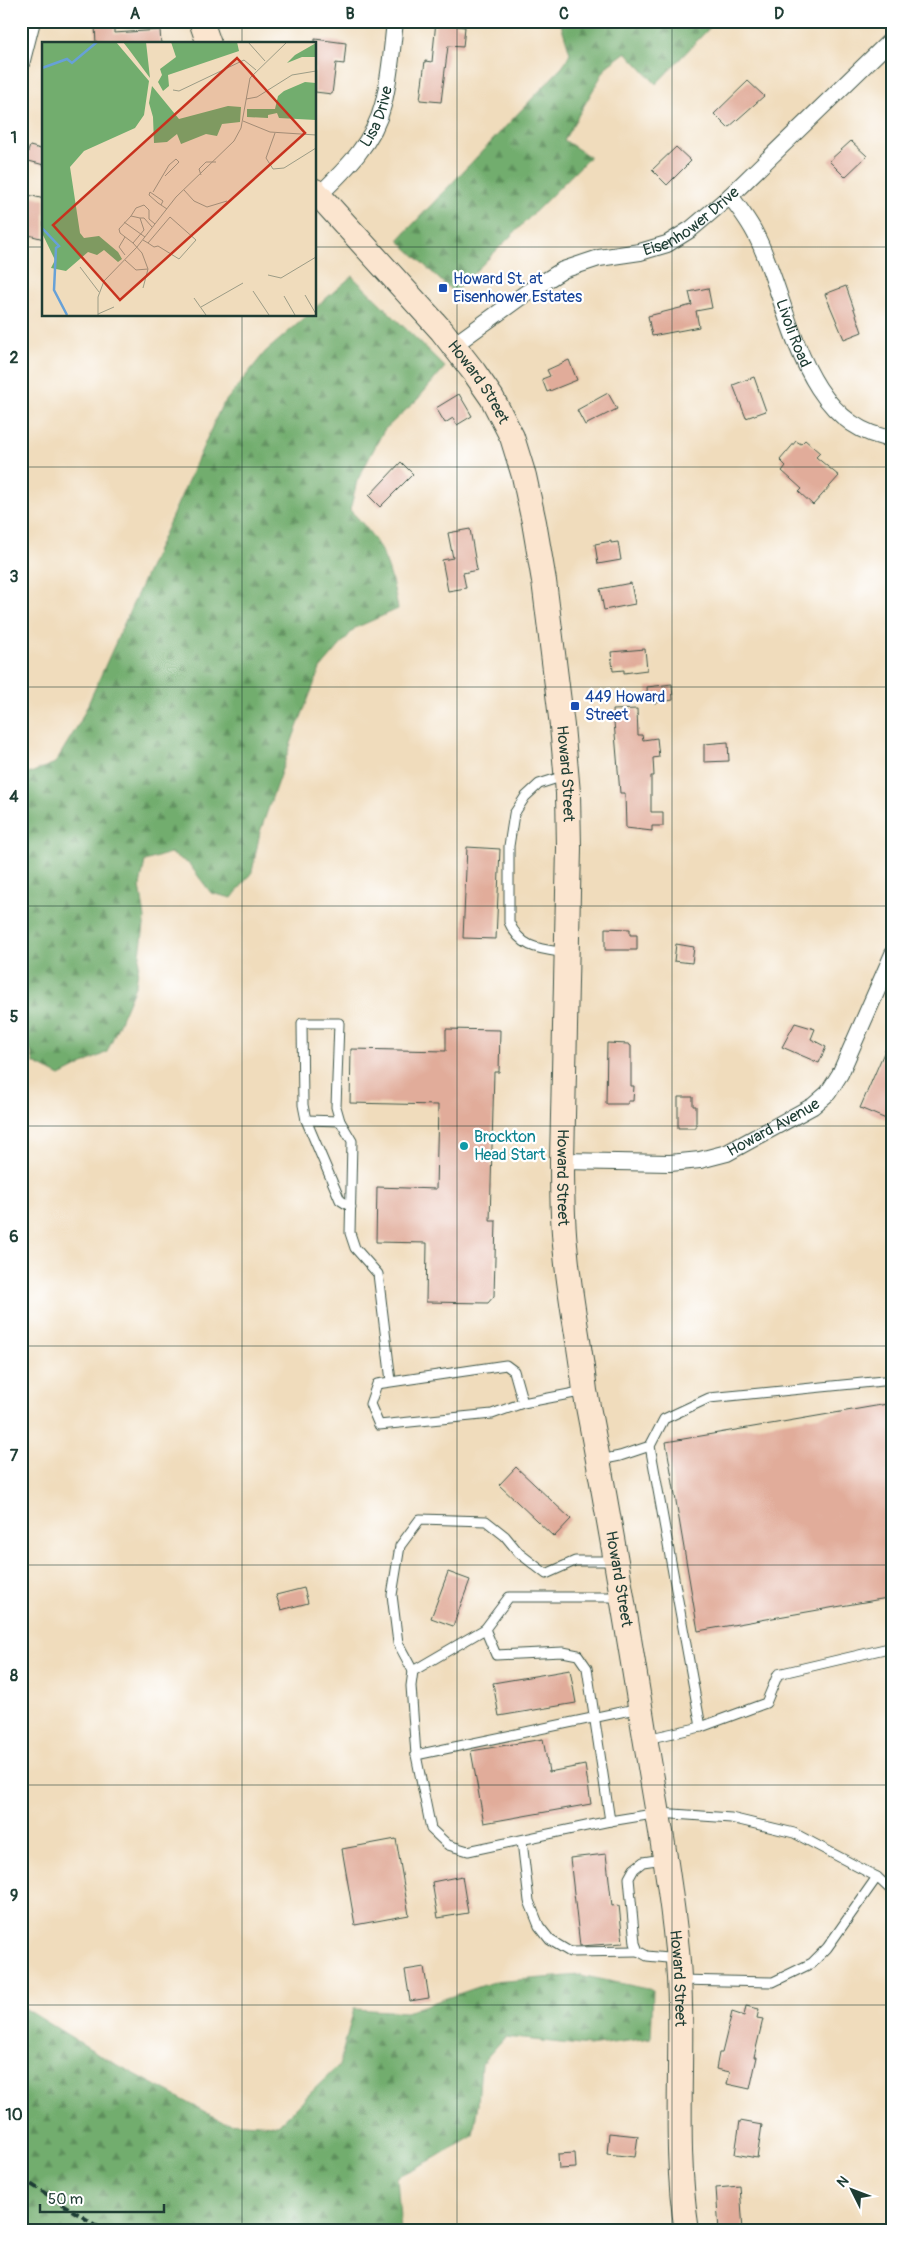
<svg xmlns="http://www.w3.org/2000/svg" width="914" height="2252" viewBox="0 0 914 2252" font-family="Pangolin,sans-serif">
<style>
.forest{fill:url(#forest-firs);stroke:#487551}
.building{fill:#e1ac9a}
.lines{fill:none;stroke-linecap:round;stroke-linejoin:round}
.lane-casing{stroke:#3e5548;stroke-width:11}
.street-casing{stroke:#3e5548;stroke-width:18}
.secondary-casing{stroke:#3e5548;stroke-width:26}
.lane{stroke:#fff;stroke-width:9}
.street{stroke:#fff;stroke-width:16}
.secondary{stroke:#fbe5cf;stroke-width:24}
.rail{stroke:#1f3d34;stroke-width:4;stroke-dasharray:8 4;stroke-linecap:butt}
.grid{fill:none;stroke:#1f3d34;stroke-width:1;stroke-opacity:0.55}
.transit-dot{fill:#1a4fb4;stroke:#fff;stroke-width:2}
.culture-dot{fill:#0f9aa8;stroke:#fff;stroke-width:2}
.labels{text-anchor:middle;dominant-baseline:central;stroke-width:4.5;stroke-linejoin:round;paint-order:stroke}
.street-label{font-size:16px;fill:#1f3d34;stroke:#fff}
.transit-label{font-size:16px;fill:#164399;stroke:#fff;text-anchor:start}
.culture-label{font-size:16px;fill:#0d838f;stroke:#fff;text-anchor:start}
.inset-river{fill:none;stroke:#67a1d7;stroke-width:2.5}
.inset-road{fill:none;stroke:#9c9c86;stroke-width:1}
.view{fill:#c8321e;fill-opacity:0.15;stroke:#c8321e;stroke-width:2.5}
.inset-edge{fill:none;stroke:#1f3d34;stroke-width:2.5}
.neatline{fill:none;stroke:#1f3d34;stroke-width:2}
.grid-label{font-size:16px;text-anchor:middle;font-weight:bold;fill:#1f3d34}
</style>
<defs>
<pattern id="forest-firs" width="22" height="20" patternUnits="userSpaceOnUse" patternTransform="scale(1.25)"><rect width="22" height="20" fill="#72ad6e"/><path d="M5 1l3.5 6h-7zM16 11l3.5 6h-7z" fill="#5d8e5b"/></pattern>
</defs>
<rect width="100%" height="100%" fill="#fff"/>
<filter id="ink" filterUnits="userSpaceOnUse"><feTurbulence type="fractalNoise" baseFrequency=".02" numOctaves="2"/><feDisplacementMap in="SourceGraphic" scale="10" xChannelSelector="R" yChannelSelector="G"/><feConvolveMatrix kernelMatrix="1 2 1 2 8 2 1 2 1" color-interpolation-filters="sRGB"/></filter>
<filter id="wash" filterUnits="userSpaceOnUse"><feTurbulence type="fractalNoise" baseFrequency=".0096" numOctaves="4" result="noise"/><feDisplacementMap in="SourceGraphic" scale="20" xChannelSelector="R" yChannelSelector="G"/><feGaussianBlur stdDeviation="1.12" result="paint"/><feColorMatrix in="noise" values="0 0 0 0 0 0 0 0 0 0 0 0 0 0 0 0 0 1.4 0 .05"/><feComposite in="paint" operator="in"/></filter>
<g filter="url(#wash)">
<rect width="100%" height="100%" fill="#f0dcbc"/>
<g class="forest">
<path d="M560,21H716L656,84L626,52L607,66L564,140L590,157L454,293L398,240L563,66L570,53Z"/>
<path d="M352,276L445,367L417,400L384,430L357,481L350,510C382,542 390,565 398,609L355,628L320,669L294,735L260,832L252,872L232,898L211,893L189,864L170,853L145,861L140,886L145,918L136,984L107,1052L60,1076L34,1063L24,1026L21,1024V777L55,763L80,722L221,407L265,352L308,315H315V308Z"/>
<path d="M580,1975L653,1990L651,2038L589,2046L505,2037L481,2064L478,2104L473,2135L433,2159L397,2177L401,2231H21V2006L105,2058L224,2122L278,2125L339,2065L354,2009L406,2012L493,1982Z"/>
</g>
<g id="blocks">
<g class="building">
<path d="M436,21H457V26L465,27L463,47L448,46L441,102L420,100L425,61L432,62Z"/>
<path d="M95,26H114V33L160,30L161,44H96Z"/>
<path d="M315,39L346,43L344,64L336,63L332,94L315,92Z"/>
<path d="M748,81L764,96L728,128L714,114Z"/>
<path d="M851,141L867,156L845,177L829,161Z"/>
<path d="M30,146L44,150V165L25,160Z"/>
<path d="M676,147L691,161L667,185L652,170Z"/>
<path d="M21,193L44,199V239L21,233Z"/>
<path d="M846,286L862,332L844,339L825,294Z"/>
<path d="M708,288L712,308L696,311L699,327L652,336L648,316L692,305L689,292Z"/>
<path d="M569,360L577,380L547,392L542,379L550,376L547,370Z"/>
<path d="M754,377L766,411L746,418L733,385Z"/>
<path d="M608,393L617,409L585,425L577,410Z"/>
<path d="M459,394L472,416L457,425L453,418L445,423L436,408Z"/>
<path d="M805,440L820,453L816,457L839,476L813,505L799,492L802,489L782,471L786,466L780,460L796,441L801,444Z"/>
<path d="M401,462L413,474L380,507L369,496Z"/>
<path d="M470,529L477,570L463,573L466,588L448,591L442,560L453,558L448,533Z"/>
<path d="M611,541V543L618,542L621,560L598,564L595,544Z"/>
<path d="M631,583L635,604L604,610L600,589Z"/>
<path d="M645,649L647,670L624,673V670L613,671L611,652Z"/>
<path d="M672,684L673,700L655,703L648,701L647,687Z"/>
<path d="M637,709L638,735H642L643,740L657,738L659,757L653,758L654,776H651V812H663V826H652V831L626,828L625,793H620L613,710Z"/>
<path d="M728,742L729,761L704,762V744Z"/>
<path d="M467,847L500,849L496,939L463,938Z"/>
<path d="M605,928L630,929V935H637V950H605Z"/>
<path d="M676,944L694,947L692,963L674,961Z"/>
<path d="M795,1023L815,1029L811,1039L826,1047L819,1063L782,1047Z"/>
<path d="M446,1029L500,1030L499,1072H494L490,1221H496L494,1296L488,1303L426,1302L427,1243L376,1242L377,1187L436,1189L438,1105L350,1103L351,1049L446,1051Z"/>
<path d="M893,1032V1102L886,1119L860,1108Z"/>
<path d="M607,1043L628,1044L631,1046V1086H634L633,1101H628V1104H606Z"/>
<path d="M678,1097H693V1106H696V1128H678Z"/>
<path d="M893,1403V1597L698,1631L666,1442Z"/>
<path d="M516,1467L571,1519L554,1537L499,1485Z"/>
<path d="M448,1572L470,1580L453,1626L431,1618Z"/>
<path d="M304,1588L308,1603L281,1610L276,1595Z"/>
<path d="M570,1670L576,1703L499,1716L493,1683Z"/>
<path d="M543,1739L549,1772L585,1765L591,1804L484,1823L471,1751Z"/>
<path d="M396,1839L409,1915L355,1925L342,1849Z"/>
<path d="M606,1854L612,1906L619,1905L623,1943L580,1946L570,1858Z"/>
<path d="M462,1876L468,1913L438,1918L432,1882Z"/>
<path d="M424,1967L429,1998L410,2001L405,1970Z"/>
<path d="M746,2006L759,2009L757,2018L763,2019L754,2057H757L750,2089L727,2084L730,2072L716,2069L719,2053H722L732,2012L744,2016Z"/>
<path d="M740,2121L762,2125L757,2158L735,2154Z"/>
<path d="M609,2133L638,2136L635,2157L607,2154Z"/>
<path d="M575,2153L576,2168L559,2169L558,2154Z"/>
<path d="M740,2186L743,2231H719L716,2188Z"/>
</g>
</g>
</g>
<g filter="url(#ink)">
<use href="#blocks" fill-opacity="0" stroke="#3e5548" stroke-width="1"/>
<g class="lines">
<defs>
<g id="lane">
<path d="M564,776L539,784L525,797L514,814L509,846V922C521,949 540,949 567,953"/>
<path d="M306,1120L340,1121"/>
<path d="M351,1207L340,1200L306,1120L303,1105L302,1023H339L336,1107L340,1121L352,1141L350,1233L355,1248L378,1274L391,1381"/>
<path d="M523,1403L514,1371L506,1365L377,1384L370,1404L379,1425L492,1414L523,1403L585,1391"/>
<path d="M600,1460L620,1456L650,1446"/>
<path d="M621,1597H509L485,1629L496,1655L563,1652L578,1655L587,1668L610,1821L659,1813L731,1818L794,1833L877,1877L893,1892"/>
<path d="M485,1629L413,1671L411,1686L416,1755L431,1829L448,1845L468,1851L610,1821"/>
<path d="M413,1671L398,1643L392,1595L400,1546L420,1519L486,1521L505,1536L519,1553L546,1574L575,1561H615"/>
<path d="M701,1727L650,1446L664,1419L709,1398L893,1380"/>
<path d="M646,1739L701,1727L766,1703L778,1674L893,1647"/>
<path d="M416,1755L640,1708"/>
<path d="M522,1841L529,1901L539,1926L550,1940L570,1952L638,1951"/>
<path d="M663,1859L643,1862L634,1869L629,1878L635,1943L638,1951L647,1956L677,1959"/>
<path d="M679,1980L773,1982L812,1963L827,1948L877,1877"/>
</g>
<g id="street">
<path d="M21,64L32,21"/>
<path id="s1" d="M319,195C345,170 374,142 383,105C390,78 392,49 395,21"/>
<path id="s2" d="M730,196C740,209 750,222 757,237C790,304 801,427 893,439"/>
<path id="s3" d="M454,345L526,293L563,270L599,258L640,252L667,244L691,229L730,196L893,38"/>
<path id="s4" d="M562,1161L670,1163L700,1160L727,1153L813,1106L828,1093L840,1074L893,954"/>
</g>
<g id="secondary">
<path d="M201,21L209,44"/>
<path id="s5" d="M315,191L442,331L474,372L492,398L512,437L524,476L534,522L544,581L562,726L568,793L569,848L562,1161C562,1192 562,1223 566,1254C570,1300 580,1345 585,1391C607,1504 626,1618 644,1731C656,1804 670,1877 677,1950C686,2044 672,2138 687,2231"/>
</g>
</defs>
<use href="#lane" class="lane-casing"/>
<use href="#street" class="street-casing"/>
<use href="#secondary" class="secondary-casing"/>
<use href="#lane" class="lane"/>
<use href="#street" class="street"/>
<use href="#secondary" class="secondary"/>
<path class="rail" d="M21,2178L105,2231"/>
</g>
</g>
<path class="grid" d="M242,21V44M457,21V2231M672,21V2231M21,247H44M315,247H893M242,315V2231M21,467H893M21,687H893M21,906H893M21,1126H893M21,1346H893M21,1565H893M21,1785H893M21,2005H893"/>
<g class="transit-dot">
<rect x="438" y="283" width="10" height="10" rx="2.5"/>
<rect x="570" y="701" width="10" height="10" rx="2.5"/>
</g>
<circle class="culture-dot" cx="464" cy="1146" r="5"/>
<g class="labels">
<g class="street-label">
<text stroke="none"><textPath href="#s1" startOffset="99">Lisa Drive</textPath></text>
<text stroke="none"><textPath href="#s3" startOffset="272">Eisenhower Drive</textPath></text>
<text stroke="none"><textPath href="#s2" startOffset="152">Livoli Road</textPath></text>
<text stroke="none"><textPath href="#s5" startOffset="252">Howard Street</textPath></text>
<text stroke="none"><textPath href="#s5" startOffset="658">Howard Street</textPath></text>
<text stroke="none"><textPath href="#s4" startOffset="219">Howard Avenue</textPath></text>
<text stroke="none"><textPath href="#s5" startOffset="1062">Howard Street</textPath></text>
<text stroke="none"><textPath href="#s5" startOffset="1468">Howard Street</textPath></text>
<text stroke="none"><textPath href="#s5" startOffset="1872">Howard Street</textPath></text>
</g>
<g class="transit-label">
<text x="453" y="279">Howard St. at<tspan x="453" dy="18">Eisenhower Estates</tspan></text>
<text x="585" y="697">449 Howard<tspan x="585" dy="18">Street</tspan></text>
</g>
<g class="culture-label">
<text x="474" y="1137">Brockton<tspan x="474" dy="18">Head Start</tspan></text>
</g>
</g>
<g transform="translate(42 42)">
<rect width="274" height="274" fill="#f0dcbc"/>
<path d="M0,0H74L107,39L102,73L93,86L42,109L28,125L38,191L42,196L57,194L76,210L80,217L76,220L62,208L55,213L46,210L24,229L9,226L13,218L0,191ZM81,0H104L108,36L88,9ZM129,0H195L197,9L126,33L127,44L121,49L116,40L120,33L118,27L134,15ZM274,1V15H260L245,21L253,13ZM263,40L274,41V78L237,76L235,71L226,73V76L205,75V67H233L236,54L242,49ZM110,44L137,77L186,64L199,65L198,80L180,82L175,94L164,92L139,102L135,92L125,100L112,101L111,75L107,61Z" fill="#72ad6e"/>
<path class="inset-river" d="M0,26L25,17L30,21L55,0M0,186L17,204L14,206L12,248L25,273"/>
<path class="inset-road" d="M206,0L223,19M131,48L137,49L202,18L214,28M204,57L215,55L250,33L274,29M201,79L228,90L274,93M233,91L224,116L231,127L242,126L274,106M159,133L157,127L164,120H174M123,134L137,120M142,148L152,159L165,165L185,159M111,150L127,123L134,117L137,120M119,163L121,159L108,150L107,153L116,161L125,167M89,174L94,166L102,163L107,168V177L113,182M82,180L103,195M101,198L106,201L112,205L116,204L137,217L154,198L128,175L106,201M91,201L78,191L77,187L89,174L98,176M83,213L77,205L83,195M83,218L94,228L106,227M38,225L57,250M226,233L239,236L274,215M101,246L106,227L100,211L91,201L102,188L98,176H102L110,185M211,249L227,273M263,253L274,272M242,254L253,273M152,256L164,273M159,265L201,241M56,272L72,265M56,273V255L62,239L95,205L134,155L192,99L199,86L208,36L245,0"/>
<path class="view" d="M195,16L263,91L78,258L11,183Z"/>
<rect width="274" height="274" class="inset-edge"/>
</g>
<rect width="914" height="2252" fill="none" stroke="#fff" stroke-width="55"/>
<g transform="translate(852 2190) rotate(312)" stroke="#ffffff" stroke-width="4" paint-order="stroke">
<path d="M0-4L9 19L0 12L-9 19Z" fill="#1f3d34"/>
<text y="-8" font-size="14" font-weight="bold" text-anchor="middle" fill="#1f3d34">N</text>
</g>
<path d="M40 2204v8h124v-8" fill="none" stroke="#1f3d34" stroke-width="2.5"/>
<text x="48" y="2204" font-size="15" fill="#1f3d34" stroke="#ffffff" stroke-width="4" paint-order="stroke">50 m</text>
<rect x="28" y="28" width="858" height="2196" class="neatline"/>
<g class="grid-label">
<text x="135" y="19">A</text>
<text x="350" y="19">B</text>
<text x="564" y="19">C</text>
<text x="779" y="19">D</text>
<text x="14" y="143">1</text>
<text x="14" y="363">2</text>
<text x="14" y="582">3</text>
<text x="14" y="802">4</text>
<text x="14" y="1022">5</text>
<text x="14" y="1242">6</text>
<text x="14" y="1461">7</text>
<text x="14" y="1681">8</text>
<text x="14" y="1901">9</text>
<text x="14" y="2120">10</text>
</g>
</svg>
